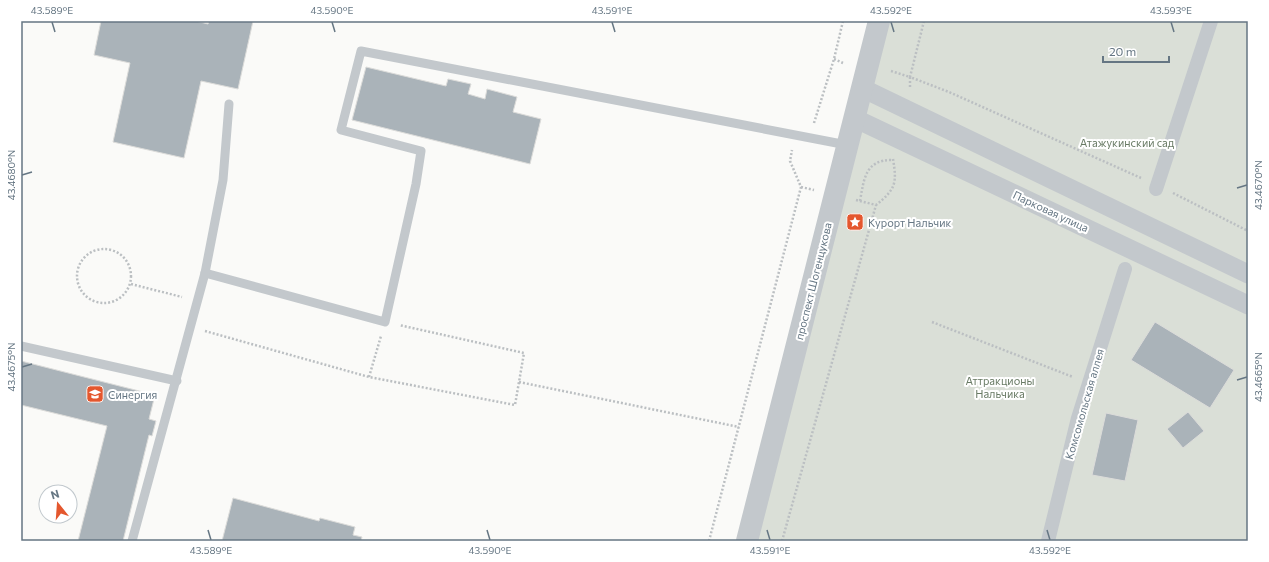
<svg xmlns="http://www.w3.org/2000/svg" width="1269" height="562" viewBox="0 0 1269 562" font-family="Commissioner,sans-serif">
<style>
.green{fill:#dadfd7}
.building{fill:#aab3b9;stroke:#dcdcda}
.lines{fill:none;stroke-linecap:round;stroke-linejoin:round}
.path{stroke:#bbbfc2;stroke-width:2.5;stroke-dasharray:2 2;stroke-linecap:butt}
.service{stroke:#c3c8cc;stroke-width:9}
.pedestrian{stroke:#c3c8cc;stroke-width:14}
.minor{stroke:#c3c8cc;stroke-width:19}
.tertiary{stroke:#c3c8cc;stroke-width:22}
.ticks{fill:none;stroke:#657683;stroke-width:1.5}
.labels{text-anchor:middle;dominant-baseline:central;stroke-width:4;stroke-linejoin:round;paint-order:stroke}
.park-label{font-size:11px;fill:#687a64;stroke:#fff}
.street-label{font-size:11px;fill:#657683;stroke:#fff}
.poi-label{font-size:11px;fill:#657683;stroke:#fff;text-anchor:start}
.neatline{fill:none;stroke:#657683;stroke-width:1.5}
.ticks-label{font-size:10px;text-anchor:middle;fill:#657683}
</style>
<rect width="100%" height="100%" fill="#fafaf8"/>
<path class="green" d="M879,21H1248V541H747Z"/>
<g class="building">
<path d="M101,21H196L208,24L209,21H253L238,89L201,81L184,158L113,142L130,63L94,55Z"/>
<path d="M366,67L446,86L448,79L471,84L468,94L485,99L487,89L517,97L513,112L541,119L530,164L352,120Z"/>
<path d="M1155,322L1234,370L1210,408L1131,360Z"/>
<path d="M21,361L155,395L149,419L156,421L152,436L149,435L123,541H78L107,426L21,405Z"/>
<path d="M1188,412L1204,431L1183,448L1167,429Z"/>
<path d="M1106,413L1138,420L1125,481L1092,475Z"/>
<path d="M233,498L319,521L320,518L355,527L353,535L362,537L361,541H222Z"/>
</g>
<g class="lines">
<g class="path">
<path d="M924,21L910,77L949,92L1141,178"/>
<path d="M834,59L843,63"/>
<path d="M891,71L910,77V89"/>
<path d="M814,123L834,59L843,21"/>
<path d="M801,187L814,190"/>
<path d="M1173,193L1248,231"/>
<path d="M856,200L876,205C896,189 897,183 893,159"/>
<path d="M860,201C864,179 865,160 892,160"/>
<circle cx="104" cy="276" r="27"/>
<path d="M131,284L182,297"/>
<path d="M932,322L1073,377"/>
<path d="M205,331L369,377L515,405L524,353L399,325"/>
<path d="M369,377L381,336"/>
<path d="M519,382L739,427"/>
<path d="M709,541L801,187L790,161L792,150"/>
<path d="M782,541L876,205"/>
</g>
<g class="service">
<path d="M205,273L385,322L416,184L421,151L341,130L361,51L847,145"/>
<path d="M21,346L177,381"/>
<path d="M132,541L205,273L223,180L229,104"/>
</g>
<g class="pedestrian">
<path d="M1156,189L1211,21"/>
<path d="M1048,541L1078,418L1125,269"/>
</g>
<g class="minor">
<path d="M862,88L1248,274"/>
<path d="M854,118L1248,305"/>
</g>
<path class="tertiary" d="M747,541L879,21"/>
</g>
<path class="ticks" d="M52,22L55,32M332,22L335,32M612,22L615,32M891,22L894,32M1171,22L1174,32M22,175L32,172M1237,188L1247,185M22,367L32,364M1237,380L1247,377M208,530L211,540M487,530L490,540M767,530L770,540M1047,530L1050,540"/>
<defs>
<symbol id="sight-square" viewBox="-11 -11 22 22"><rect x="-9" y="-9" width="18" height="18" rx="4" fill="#e4572e" stroke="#fff"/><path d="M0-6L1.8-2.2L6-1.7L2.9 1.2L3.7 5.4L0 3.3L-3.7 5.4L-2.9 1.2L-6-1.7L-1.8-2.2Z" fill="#fff"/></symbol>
<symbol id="university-square" viewBox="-11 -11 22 22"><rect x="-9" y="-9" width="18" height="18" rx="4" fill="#e4572e" stroke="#fff"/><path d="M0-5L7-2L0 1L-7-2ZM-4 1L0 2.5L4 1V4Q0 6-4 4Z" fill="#fff"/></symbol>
</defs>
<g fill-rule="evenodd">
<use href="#sight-square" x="845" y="212" width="20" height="20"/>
<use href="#university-square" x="85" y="384" width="20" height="20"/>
</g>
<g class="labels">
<g class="park-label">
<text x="1127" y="142">Атажукинский сад</text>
<text x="1000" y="380">Аттракционы<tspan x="1000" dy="13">Нальчика</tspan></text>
</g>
<g class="street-label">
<text transform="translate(1051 211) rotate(25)">Парковая улица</text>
<text transform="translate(813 281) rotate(-76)">проспект Шогенцукова</text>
<text transform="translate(1084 404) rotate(-74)">Комсомольская аллея</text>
</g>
<g class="poi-label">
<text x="868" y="222">Курорт Нальчик</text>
<text x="108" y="394">Синергия</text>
</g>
</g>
<rect width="1269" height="562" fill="none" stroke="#ffffff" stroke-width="44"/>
<g transform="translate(58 504) rotate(343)"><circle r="19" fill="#ffffff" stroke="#c1c8cd"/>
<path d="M0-3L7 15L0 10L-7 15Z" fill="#e4572e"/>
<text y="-6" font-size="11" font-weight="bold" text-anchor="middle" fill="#657683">N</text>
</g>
<path d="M1103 56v6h66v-6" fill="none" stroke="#657683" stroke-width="2"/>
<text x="1109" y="56" font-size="12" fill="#657683" stroke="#ffffff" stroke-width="3" paint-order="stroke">20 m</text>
<rect x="22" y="22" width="1225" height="518" class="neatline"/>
<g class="ticks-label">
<text x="52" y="14">43.589°E</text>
<text x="332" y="14">43.590°E</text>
<text x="612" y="14">43.591°E</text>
<text x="891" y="14">43.592°E</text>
<text x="1171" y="14">43.593°E</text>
<text transform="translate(11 175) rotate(-90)" y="4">43.4680°N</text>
<text transform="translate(1258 185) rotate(-90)" y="4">43.4670°N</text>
<text transform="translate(11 367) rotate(-90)" y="4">43.4675°N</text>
<text transform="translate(1258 377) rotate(-90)" y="4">43.4665°N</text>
<text x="211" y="554">43.589°E</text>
<text x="490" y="554">43.590°E</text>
<text x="770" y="554">43.591°E</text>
<text x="1050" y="554">43.592°E</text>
</g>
</svg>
